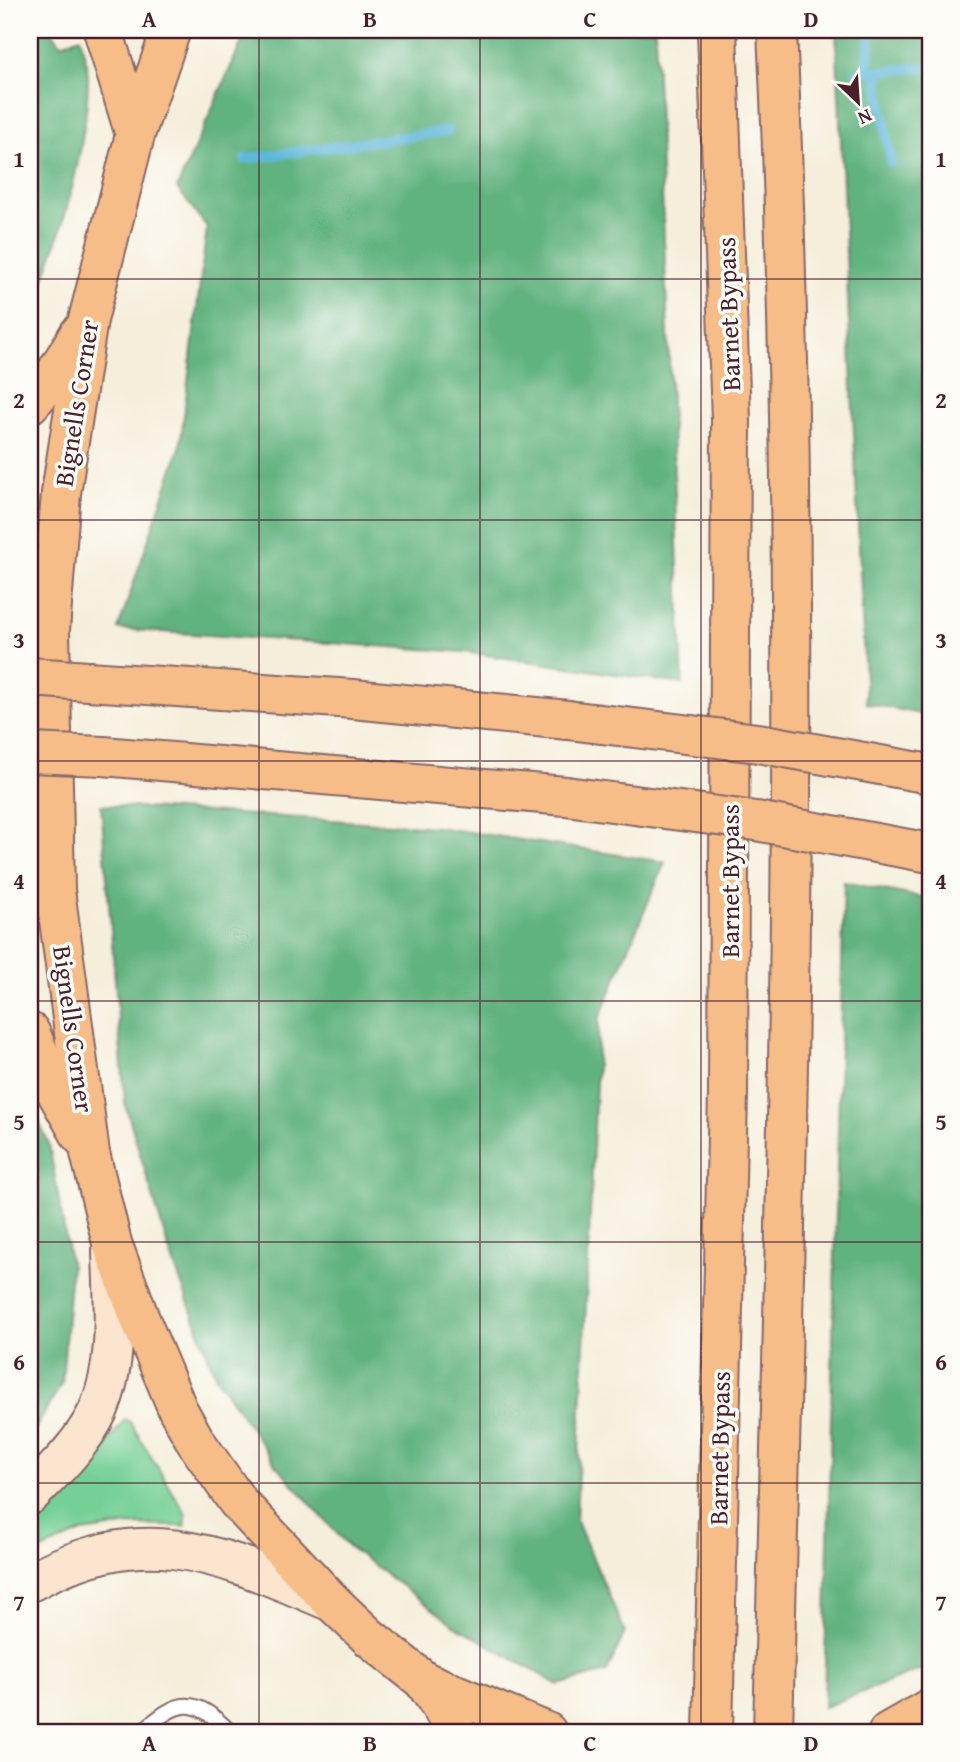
<svg xmlns="http://www.w3.org/2000/svg" width="960" height="1762" viewBox="0 0 960 1762" font-family="'Gentium Book Plus',serif">
<style>
.green{fill:#76d096;stroke:#607860;stroke-width:2}
.forest{fill:#60b27f;stroke:#556855;stroke-width:2}
.lines{fill:none;stroke-linecap:round;stroke-linejoin:round}
.stream{stroke:#5eb7db;stroke-width:10}
.lane-casing{stroke:#866769;stroke-width:18}
.secondary-casing{stroke:#866769;stroke-width:42}
.primary-casing{stroke:#866769;stroke-width:42}
.highway-casing{stroke:#866769;stroke-width:42}
.lane{stroke:#fff;stroke-width:14}
.secondary{stroke:#fce5cf;stroke-width:38}
.primary{stroke:#f7bd88;stroke-width:38}
.highway{stroke:#f7bd88;stroke-width:38}
.highway-bridge-casing{stroke:#866769;stroke-width:42;stroke-linecap:butt}
.highway-bridge{stroke:#f7bd88;stroke-width:38}
.grid{fill:none;stroke:#4a1f2b;stroke-width:2;stroke-opacity:0.55}
.labels{text-anchor:middle;dominant-baseline:central;stroke-width:7;stroke-linejoin:round;paint-order:stroke}
.street-label{font-size:26px;fill:#4a1f2b;stroke:#fdfcf7}
.neatline{fill:none;stroke:#4a1f2b;stroke-width:2.5}
.grid-label{font-size:23px;text-anchor:middle;font-weight:bold;fill:#4a1f2b}
</style>
<rect width="100%" height="100%" fill="#fdfcf7"/>
<filter id="ink" filterUnits="userSpaceOnUse"><feTurbulence type="fractalNoise" baseFrequency=".0143" numOctaves="2"/><feDisplacementMap in="SourceGraphic" scale="14" xChannelSelector="R" yChannelSelector="G"/><feConvolveMatrix kernelMatrix="1 2 1 2 8 2 1 2 1" color-interpolation-filters="sRGB"/></filter>
<filter id="wash" filterUnits="userSpaceOnUse"><feTurbulence type="fractalNoise" baseFrequency=".00686" numOctaves="4" result="noise"/><feDisplacementMap in="SourceGraphic" scale="28" xChannelSelector="R" yChannelSelector="G"/><feGaussianBlur stdDeviation="1.57" result="paint"/><feColorMatrix in="noise" values="0 0 0 0 0 0 0 0 0 0 0 0 0 0 0 0 0 1.4 0 .05"/><feComposite in="paint" operator="in"/></filter>
<g filter="url(#wash)">
<rect width="100%" height="100%" fill="#f5eedb"/>
<path class="green" d="M125,1419L130,1422L186,1514L185,1526L129,1525L82,1532L30,1555V1531L81,1480Z"/>
<g class="forest">
<path d="M30,30H51L61,44L80,37C83,50 88,65 88,79C87,151 59,247 30,312Z"/>
<path d="M247,30H655L683,684L465,652L118,629L180,447L207,227L177,188Z"/>
<path d="M836,30H930V716L866,703Z"/>
<path d="M101,805L437,827L665,862L599,1019L576,1520L625,1632L607,1672L558,1685L454,1625L348,1546L275,1464L215,1375L169,1250L125,1104Z"/>
<path d="M844,882L930,899V1666L824,1707Z"/>
<path d="M30,1103L49,1144L71,1267L62,1383L30,1438Z"/>
</g>
<g class="lines">
<g class="stream">
<path d="M868,72L870,30"/>
<path d="M877,72L891,163"/>
<path d="M857,73L930,67"/>
<path d="M245,159L448,131"/>
</g>
</g>
</g>
<g filter="url(#ink)">
<g class="lines">
<defs>
<path id="lane" d="M142,1732C179,1698 194,1696 230,1732"/>
<g id="secondary">
<path d="M30,1495C55,1470 83,1443 98,1411C120,1361 113,1303 112,1250"/>
<path d="M30,1582C148,1518 219,1555 332,1602"/>
</g>
<path id="primary" d="M103,30L135,135"/>
<g id="highway">
<path d="M171,30L135,135L88,320L61,493L50,630L55,890L90,1153L112,1243L140,1319L178,1410L196,1442L238,1502L332,1602L369,1637L424,1681L547,1732"/>
<path d="M30,404L52,379L79,334"/>
<path d="M103,682L353,699L568,720"/>
<path d="M103,756L566,796"/>
<path d="M30,1032L54,1088L81,1136"/>
<path d="M424,1681L457,1732"/>
<path d="M713,1732L728,1094L731,420L717,30"/>
<path d="M773,1732C787,1165 804,597 777,30"/>
<path d="M888,1732L930,1708"/>
</g>
</defs>
<use href="#lane" class="lane-casing"/>
<use href="#secondary" class="secondary-casing"/>
<use href="#primary" class="primary-casing"/>
<use href="#highway" class="highway-casing"/>
<use href="#lane" class="lane"/>
<use href="#secondary" class="secondary"/>
<use href="#primary" class="primary"/>
<use href="#highway" class="highway"/>
<defs>
<g id="highway-bridge">
<path d="M30,677L103,682"/>
<path d="M568,720L758,743L930,774"/>
<path d="M30,753L103,756"/>
<path d="M566,796L756,821L930,853"/>
</g>
</defs>
<use href="#highway-bridge" class="highway-bridge-casing"/>
<use href="#highway-bridge" class="highway-bridge"/>
</g>
</g>
<path class="grid" d="M259,30V1732M480,30V1732M701,30V1732M30,279H930M30,520H930M30,761H930M30,1001H930M30,1242H930M30,1483H930"/>
<g class="labels">
<g class="street-label">
<text transform="translate(728 314) rotate(-92)">Barnet Bypass</text>
<text transform="translate(76 403) rotate(-81)">Bignells Corner</text>
<text transform="translate(729 881) rotate(-90)">Barnet Bypass</text>
<text transform="translate(74 1029) rotate(82)">Bignells Corner</text>
<text transform="translate(719 1448) rotate(-89)">Barnet Bypass</text>
</g>
</g>
<rect width="960" height="1762" fill="none" stroke="#fdfcf7" stroke-width="77"/>
<g transform="translate(858 102) rotate(155)" stroke="#fdfcf7" stroke-width="5" paint-order="stroke">
<path d="M0-5L12 26L0 18L-12 26Z" fill="#4a1f2b"/>
<text y="-10" font-size="19" font-weight="bold" text-anchor="middle" fill="#4a1f2b">N</text>
</g>
<rect x="38" y="38" width="884" height="1686" class="neatline"/>
<g class="grid-label">
<text x="149" y="27">A</text>
<text x="370" y="27">B</text>
<text x="590" y="27">C</text>
<text x="811" y="27">D</text>
<text x="19" y="167">1</text>
<text x="941" y="167">1</text>
<text x="19" y="408">2</text>
<text x="941" y="408">2</text>
<text x="19" y="648">3</text>
<text x="941" y="648">3</text>
<text x="19" y="889">4</text>
<text x="941" y="889">4</text>
<text x="19" y="1130">5</text>
<text x="941" y="1130">5</text>
<text x="19" y="1370">6</text>
<text x="941" y="1370">6</text>
<text x="19" y="1611">7</text>
<text x="941" y="1611">7</text>
<text x="149" y="1751">A</text>
<text x="370" y="1751">B</text>
<text x="590" y="1751">C</text>
<text x="811" y="1751">D</text>
</g>
</svg>
